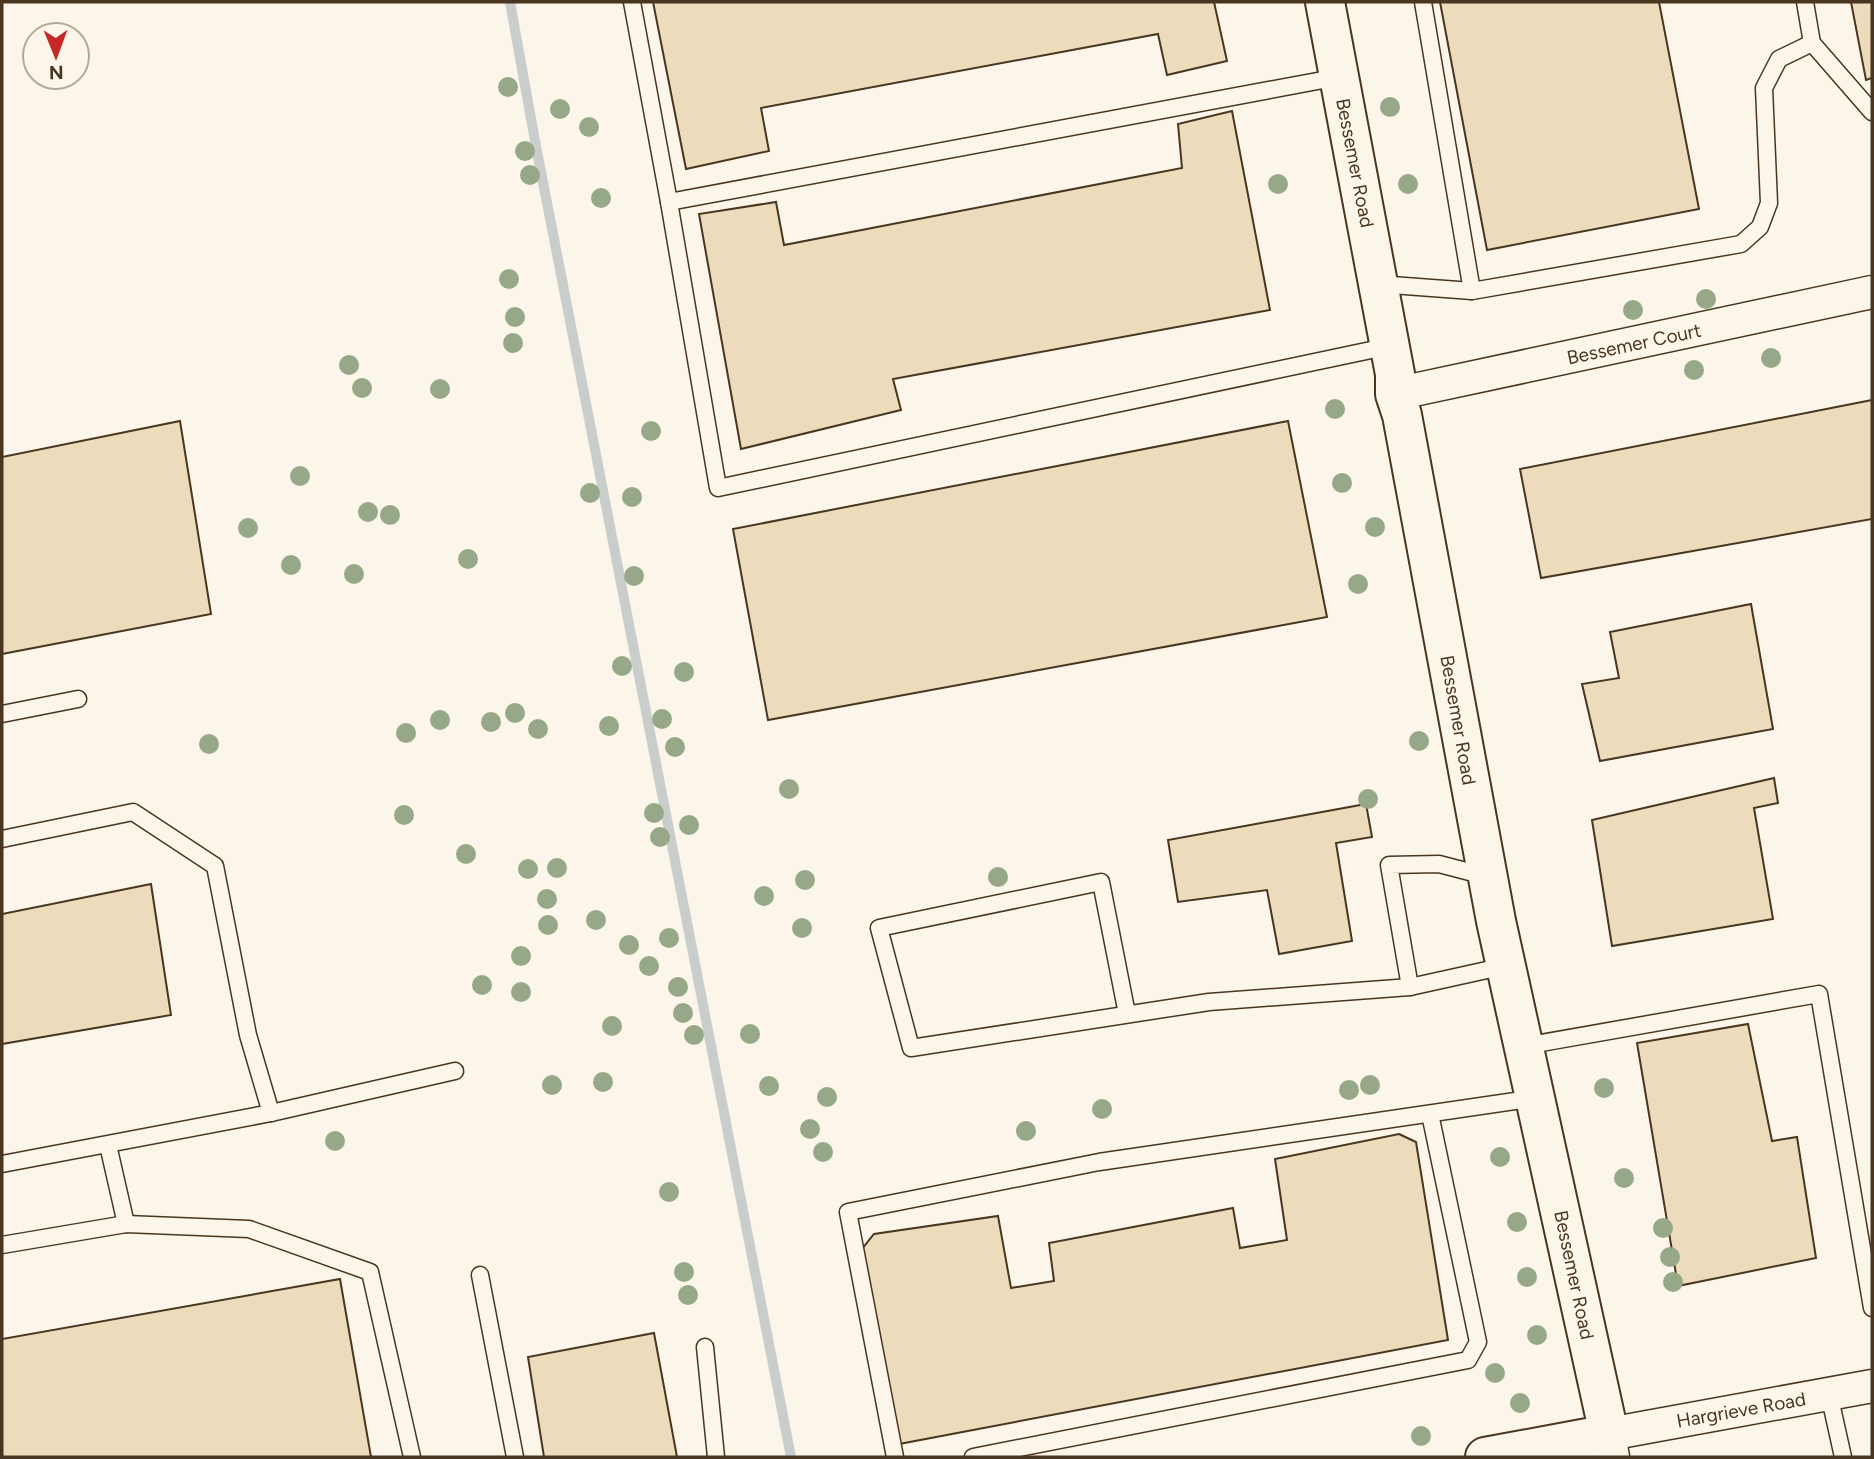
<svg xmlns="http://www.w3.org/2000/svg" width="1874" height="1459" viewBox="0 0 1874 1459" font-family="Figtree,sans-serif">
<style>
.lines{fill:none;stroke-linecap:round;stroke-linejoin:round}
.stream{stroke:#c9cecd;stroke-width:10}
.building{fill:#ecdcbc;stroke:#4a3520;stroke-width:2}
.lane-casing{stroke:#4a3520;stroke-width:19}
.street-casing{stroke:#4a3520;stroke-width:35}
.secondary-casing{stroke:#4a3520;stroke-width:42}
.lane{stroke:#fbf6e9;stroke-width:16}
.street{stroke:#fbf6e9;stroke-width:32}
.secondary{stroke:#fbf6e9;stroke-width:38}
.tree{fill:#96a887}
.labels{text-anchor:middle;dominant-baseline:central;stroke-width:5;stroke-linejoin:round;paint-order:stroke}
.street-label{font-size:19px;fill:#4a3520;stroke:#fbf6e9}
</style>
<rect width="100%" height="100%" fill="#fbf6e9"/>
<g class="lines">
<path class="stream" d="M510,2L535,141L791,1457"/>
</g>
<g class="building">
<path d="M653,2H1214L1227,61L1167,75L1158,34L761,108L769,151L686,169Z"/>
<path d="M1440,2H1659L1699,209L1487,250Z"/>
<path d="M1851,2H1872V78L1866,80Z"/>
<path d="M1232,111L1270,310L893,379L901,410L741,449L699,214L776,202L784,245L1182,168L1178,124Z"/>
<path d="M1872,400V519L1541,578L1520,469Z"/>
<path d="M180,421L211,614L2,654V457Z"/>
<path d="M1288,421L1327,617L768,720L733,529Z"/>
<path d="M1751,604L1773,729L1600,761L1582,684L1619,678L1610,632Z"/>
<path d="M1774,778L1778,803L1754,808L1773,919L1612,946L1592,820Z"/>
<path d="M1366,804L1372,837L1336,843L1352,941L1279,954L1267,890L1178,902L1168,840Z"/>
<path d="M151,884L171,1015L2,1044V914Z"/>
<path d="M1748,1024L1772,1141L1797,1137L1816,1258L1678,1286L1637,1043Z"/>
<path d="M1399,1134L1416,1142L1448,1340L899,1444L862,1249L874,1234L998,1216L1011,1288L1054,1281L1049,1243L1233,1208L1240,1248L1287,1240L1275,1159Z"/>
<path d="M340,1279L371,1457H2V1339Z"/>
<path d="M654,1333L677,1457H544L528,1357Z"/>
</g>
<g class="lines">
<defs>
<g id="lane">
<path d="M632,2L669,202L1339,77"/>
<path d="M1423,2L1472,291"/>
<path d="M1805,2L1812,43L1872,112"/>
<path d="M669,202L718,488L1390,346"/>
<path d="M1378,284L1472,291L1741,244L1760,227L1769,203L1764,88L1779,59L1812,43"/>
<path d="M2,714L78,699"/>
<path d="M2,839L133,812L215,866L248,1035L271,1113L2,1164"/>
<path d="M1485,876L1439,864L1389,865L1410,987L1505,966"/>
<path d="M1127,1014L1101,882L879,928L911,1048L1209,1002L1410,987"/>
<path d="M1524,1046L1819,994L1872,1308"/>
<path d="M271,1113L455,1071"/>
<path d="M108,1145L126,1224"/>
<path d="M2,1245L126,1224L249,1229L370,1272L412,1457"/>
<path d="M480,1275L515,1457"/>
<path d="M705,1347L716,1457"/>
<path d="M1829,1394L1843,1457"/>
<path d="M895,1457L848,1212L1099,1162L1535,1098"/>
<path d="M973,1457L1468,1360L1478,1342L1430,1114"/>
</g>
<g id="street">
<path d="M1395,394L1872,292"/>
<path d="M1613,1457L1609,1434L1872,1386"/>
</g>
<path id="secondary" d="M1325,2L1395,374V394L1402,415L1496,921L1609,1434L1485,1457"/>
</defs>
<use href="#lane" class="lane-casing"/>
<use href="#street" class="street-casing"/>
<use href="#secondary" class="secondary-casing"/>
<use href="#lane" class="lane"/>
<use href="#street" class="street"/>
<use href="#secondary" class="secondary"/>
</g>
<g class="tree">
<circle cx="508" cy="87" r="10"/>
<circle cx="1390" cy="107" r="10"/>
<circle cx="560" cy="109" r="10"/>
<circle cx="589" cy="127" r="10"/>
<circle cx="525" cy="151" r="10"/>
<circle cx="530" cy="175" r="10"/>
<circle cx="1278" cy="184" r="10"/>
<circle cx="1408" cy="184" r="10"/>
<circle cx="601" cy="198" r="10"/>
<circle cx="509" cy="279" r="10"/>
<circle cx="1706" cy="299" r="10"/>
<circle cx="1633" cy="310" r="10"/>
<circle cx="515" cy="317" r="10"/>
<circle cx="513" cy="343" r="10"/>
<circle cx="1771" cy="358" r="10"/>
<circle cx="349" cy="365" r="10"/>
<circle cx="1694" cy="370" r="10"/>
<circle cx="362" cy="388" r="10"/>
<circle cx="440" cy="389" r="10"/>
<circle cx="1335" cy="409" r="10"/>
<circle cx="651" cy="431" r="10"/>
<circle cx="300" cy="476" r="10"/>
<circle cx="1342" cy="483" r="10"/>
<circle cx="590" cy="493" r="10"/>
<circle cx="632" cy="497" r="10"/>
<circle cx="368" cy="512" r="10"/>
<circle cx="390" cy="515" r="10"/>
<circle cx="1375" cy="527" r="10"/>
<circle cx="248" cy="528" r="10"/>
<circle cx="468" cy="559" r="10"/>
<circle cx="291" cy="565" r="10"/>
<circle cx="354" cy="574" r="10"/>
<circle cx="634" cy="576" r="10"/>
<circle cx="1358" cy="584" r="10"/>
<circle cx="622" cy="666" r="10"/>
<circle cx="684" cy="672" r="10"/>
<circle cx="515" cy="713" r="10"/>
<circle cx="662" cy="719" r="10"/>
<circle cx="440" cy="720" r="10"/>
<circle cx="491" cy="722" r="10"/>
<circle cx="609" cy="726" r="10"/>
<circle cx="538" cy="729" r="10"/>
<circle cx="406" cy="733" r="10"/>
<circle cx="1419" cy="741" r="10"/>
<circle cx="209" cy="744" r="10"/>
<circle cx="675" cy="747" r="10"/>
<circle cx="789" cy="789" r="10"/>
<circle cx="1368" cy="799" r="10"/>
<circle cx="654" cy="813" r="10"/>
<circle cx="404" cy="815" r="10"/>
<circle cx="689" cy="825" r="10"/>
<circle cx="660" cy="837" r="10"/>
<circle cx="466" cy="854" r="10"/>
<circle cx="557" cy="868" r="10"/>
<circle cx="528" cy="869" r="10"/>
<circle cx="998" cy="877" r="10"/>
<circle cx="805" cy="880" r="10"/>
<circle cx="764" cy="896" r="10"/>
<circle cx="547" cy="899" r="10"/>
<circle cx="596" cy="920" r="10"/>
<circle cx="548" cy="925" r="10"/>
<circle cx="802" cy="928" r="10"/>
<circle cx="669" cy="938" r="10"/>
<circle cx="629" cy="945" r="10"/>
<circle cx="521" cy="956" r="10"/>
<circle cx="649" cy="966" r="10"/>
<circle cx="482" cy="985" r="10"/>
<circle cx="678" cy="987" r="10"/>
<circle cx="521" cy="992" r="10"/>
<circle cx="683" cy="1013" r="10"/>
<circle cx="612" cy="1026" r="10"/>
<circle cx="750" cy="1034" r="10"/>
<circle cx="694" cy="1035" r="10"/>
<circle cx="603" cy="1082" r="10"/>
<circle cx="552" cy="1085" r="10"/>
<circle cx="1370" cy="1085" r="10"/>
<circle cx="769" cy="1086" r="10"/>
<circle cx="1604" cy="1088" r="10"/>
<circle cx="1349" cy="1090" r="10"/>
<circle cx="827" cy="1097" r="10"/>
<circle cx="1102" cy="1109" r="10"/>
<circle cx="810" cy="1129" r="10"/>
<circle cx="1026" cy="1131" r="10"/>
<circle cx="335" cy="1141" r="10"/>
<circle cx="823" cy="1152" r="10"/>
<circle cx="1500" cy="1157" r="10"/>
<circle cx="1624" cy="1178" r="10"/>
<circle cx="669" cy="1192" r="10"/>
<circle cx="1517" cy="1222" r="10"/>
<circle cx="1663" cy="1228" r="10"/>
<circle cx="1670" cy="1257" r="10"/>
<circle cx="684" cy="1272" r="10"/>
<circle cx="1527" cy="1277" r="10"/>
<circle cx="1673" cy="1282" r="10"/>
<circle cx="688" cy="1295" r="10"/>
<circle cx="1537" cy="1335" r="10"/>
<circle cx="1495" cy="1373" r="10"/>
<circle cx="1520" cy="1403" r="10"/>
<circle cx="1421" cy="1436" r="10"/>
</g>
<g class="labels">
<g class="street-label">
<text transform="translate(1355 163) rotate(79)">Bessemer Road</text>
<text transform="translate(1634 344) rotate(-12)">Bessemer Court</text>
<text transform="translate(1458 720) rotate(80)">Bessemer Road</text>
<text transform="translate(1574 1275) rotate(78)">Bessemer Road</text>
<text transform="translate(1741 1410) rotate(-10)">Hargrieve Road</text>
</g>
</g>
<rect width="1874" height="1459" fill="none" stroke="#4a3520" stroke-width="7"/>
<g transform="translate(56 56) rotate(179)"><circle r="33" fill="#fbf6e9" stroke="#b4a999" stroke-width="2"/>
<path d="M0-5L12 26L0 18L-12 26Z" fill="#c62828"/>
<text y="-10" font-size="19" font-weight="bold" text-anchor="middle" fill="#4a3520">N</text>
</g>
</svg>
